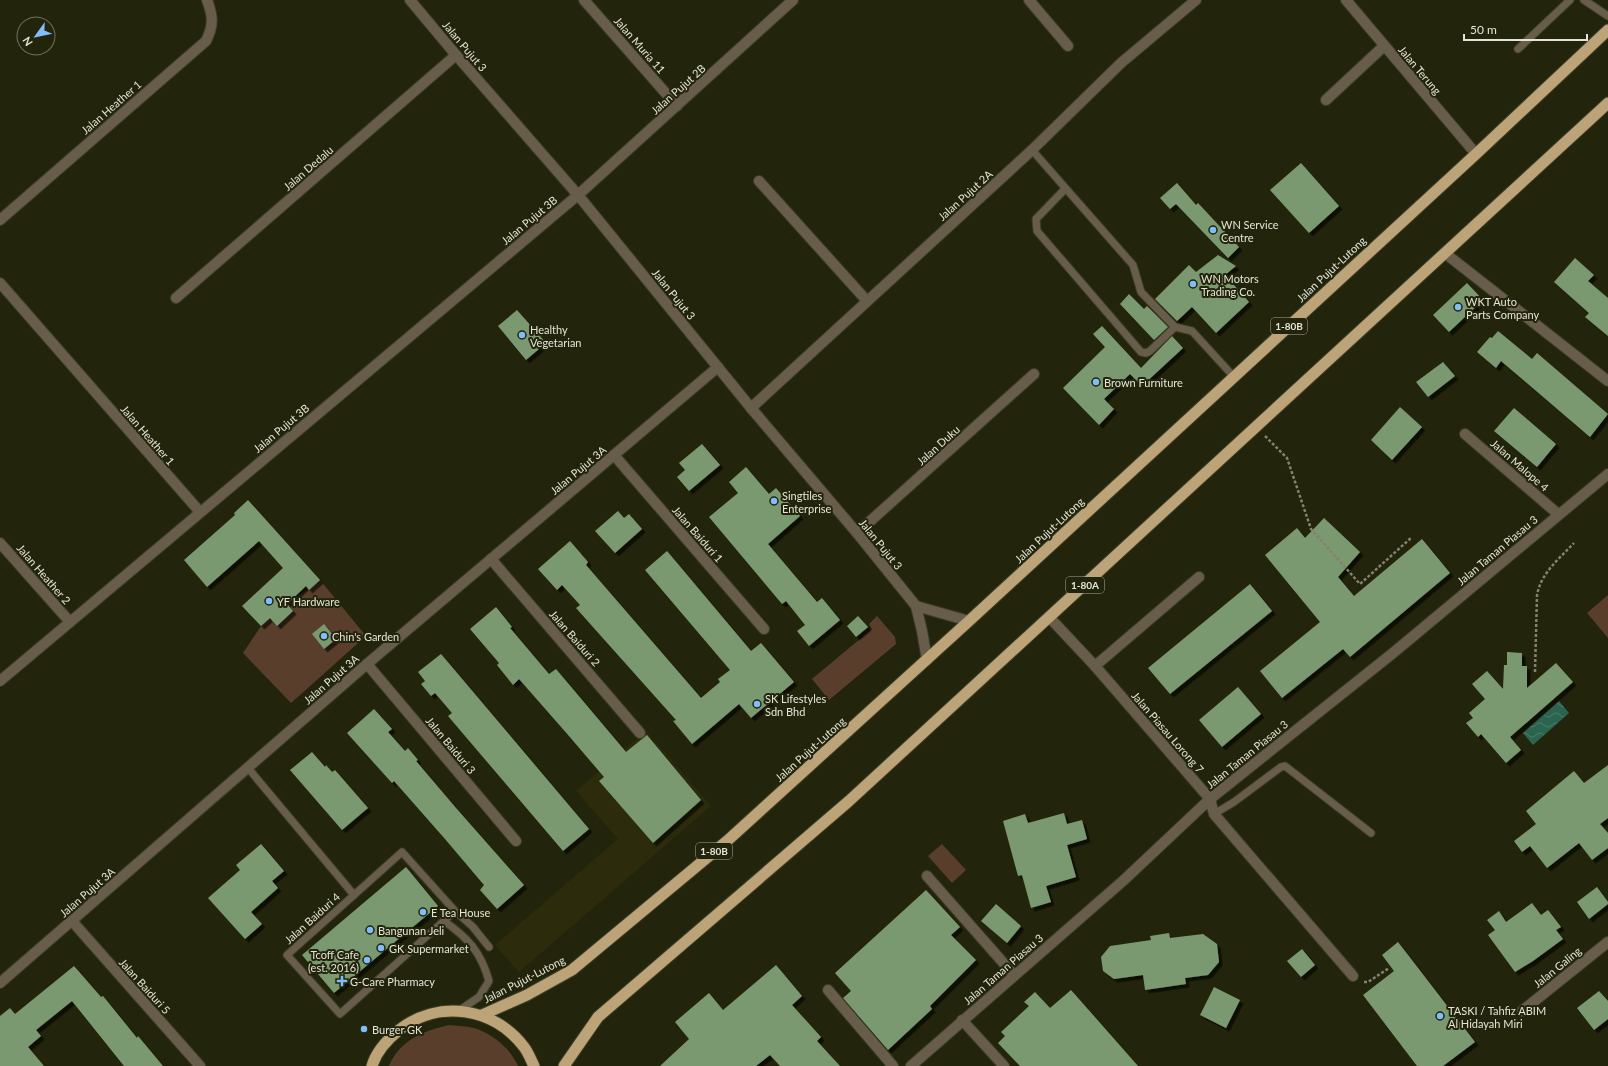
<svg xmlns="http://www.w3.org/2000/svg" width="1608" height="1066" viewBox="0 0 1608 1066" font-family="Lato,sans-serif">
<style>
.built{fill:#2c2c0c}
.green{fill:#5a3e2c}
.water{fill:url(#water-waves)}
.building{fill:#7a996f;filter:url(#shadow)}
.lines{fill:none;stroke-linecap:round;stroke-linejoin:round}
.service-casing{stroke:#3e3f28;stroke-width:9}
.minor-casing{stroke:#3e3f28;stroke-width:12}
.trunk-casing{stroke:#3e3f28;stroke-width:13}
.path{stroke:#838370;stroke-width:2.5;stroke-dasharray:3 2;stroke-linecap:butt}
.service{stroke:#685d4a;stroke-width:7}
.minor{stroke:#685d4a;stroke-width:10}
.trunk{stroke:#bca378;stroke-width:11}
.poi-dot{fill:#81bdfa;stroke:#23240c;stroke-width:1.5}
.labels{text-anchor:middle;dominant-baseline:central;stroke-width:4;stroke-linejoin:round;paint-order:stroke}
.shield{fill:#23240c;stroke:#abab9a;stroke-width:1}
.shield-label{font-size:10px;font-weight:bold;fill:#e5e5d7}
.street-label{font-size:11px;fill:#e5e5d7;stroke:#23240c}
.poi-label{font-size:11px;fill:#e5e5d7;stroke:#23240c;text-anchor:start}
</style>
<defs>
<pattern id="water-waves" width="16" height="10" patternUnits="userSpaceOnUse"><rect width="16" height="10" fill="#2c654f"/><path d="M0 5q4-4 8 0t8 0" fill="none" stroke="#4a7b68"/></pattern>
<filter id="shadow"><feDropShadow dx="3.5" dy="3.5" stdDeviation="0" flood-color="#0009"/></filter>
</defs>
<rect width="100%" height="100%" fill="#23240c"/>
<path class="built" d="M646,731L711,806L519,972L495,945L618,839L576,791Z"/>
<g class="green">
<path d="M320,580L366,636L291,703L243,653L261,626L270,618L277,626L293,611L287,604C297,594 310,590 320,580Z"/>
<path d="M1608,595V638L1587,613Z"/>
<path d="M877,616L895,637L896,644L829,700L812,679L872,629L869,624Z"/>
<path d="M942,844L966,870L952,883L928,856Z"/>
<path d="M449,1025C457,1026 466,1026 474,1028C493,1034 510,1048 518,1066H389C400,1040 423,1031 449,1025Z"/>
</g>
<path class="water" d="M1559,701L1569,713L1533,745L1523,733Z"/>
<g class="building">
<path d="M1301,163L1339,206L1309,233L1270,190Z"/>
<path d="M1177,183L1196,205L1198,203L1239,247L1228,258L1176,204L1170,209L1160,198Z"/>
<path d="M1218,255L1236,266L1225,275L1249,302L1216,333L1192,307L1177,321L1155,299L1189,265L1196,272Z"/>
<path d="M1575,258L1594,275L1588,281L1608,298V336L1585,317L1589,313L1554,282Z"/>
<path d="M1467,283L1483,300L1449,332L1433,315Z"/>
<path d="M1129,294L1144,309L1147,306L1168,327L1154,340L1120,304Z"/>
<path d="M517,310L546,343L526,360L498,326Z"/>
<path d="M1102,326L1141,368L1172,336L1183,348L1142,386L1130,374L1104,399L1114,409L1099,425L1063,388L1105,347L1093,334Z"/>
<path d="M1498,331L1532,359L1537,353L1608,414L1590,437L1501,361L1496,368L1477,352L1490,337L1492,338Z"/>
<path d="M1443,362L1455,376L1428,397L1416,382Z"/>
<path d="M1400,407L1422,427L1392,460L1371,440Z"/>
<path d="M1514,408L1556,444L1537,467L1494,431Z"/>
<path d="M702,444L720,465L689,491L677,477L685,470L679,463Z"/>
<path d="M746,467L769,494L776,488L800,516L768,544L817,602L822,598L840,620L809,646L797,631L805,625L786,601L782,604L709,517L738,493L729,482Z"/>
<path d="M248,500L320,580L309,590L306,586L287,604L293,611L277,626L270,618L261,626L242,606L283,568L259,541L207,587L184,560L235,515L234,513Z"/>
<path d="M618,511L624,518L629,514L642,529L615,553L595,531Z"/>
<path d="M1324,518L1360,552L1338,577L1354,596L1422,539L1450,573L1350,657L1343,649L1282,698L1260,671L1320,622L1265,555L1297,528L1305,538Z"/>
<path d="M570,541L588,562L586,565L701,698L720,682L718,679L730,670L645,570L667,551L751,651L761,643L794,682L751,718L739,704L692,744L673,721L676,720L576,608L580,605L562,585L557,590L538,569Z"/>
<path d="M1250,584L1272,611L1170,694L1148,668Z"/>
<path d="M496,607L512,627L510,628L549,674L556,669L626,752L647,735L701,800L653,843L599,781L604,777L569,736L519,679L513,685L497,665L499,663L470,629Z"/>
<path d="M858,616L868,627L856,637L847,626Z"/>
<path d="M324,624L336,639L324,649L312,634Z"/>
<path d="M1507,652L1522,653V666H1527V688L1556,663L1573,682L1510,737L1521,750L1506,763L1481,734L1478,737L1466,723L1473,718L1469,713L1485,699L1472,684L1487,671L1503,689L1504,665H1507Z"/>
<path d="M441,654L589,829L563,851L448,716L452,713L435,693L431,696L421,684L425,681L418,672Z"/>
<path d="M1238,687L1261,714L1222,747L1199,720Z"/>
<path d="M374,709L392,729L388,732L405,751L408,748L418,760L416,761L456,808L524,885L497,909L480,890L484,885L445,839L394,781L392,783L347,733Z"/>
<path d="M312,752L325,767L326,765L332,772L335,770L368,808L342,830L290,770Z"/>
<path d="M1608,765V818L1600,824L1608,833V848L1592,860L1579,843L1547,868L1530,846L1522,852L1514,841L1536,824L1526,811L1574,771L1584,783Z"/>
<path d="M1064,813L1067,824L1082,820L1087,839L1067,845L1076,877L1046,886L1051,902L1031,908L1022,875L1018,876L1003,821L1025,814L1028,823Z"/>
<path d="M261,844L284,871L272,881L278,888L251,912L262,924L245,939L208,898L240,870L236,865Z"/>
<path d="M406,867L438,906L334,993L302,955Z"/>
<path d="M1597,887L1608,902V904L1589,919L1577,902Z"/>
<path d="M926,890L960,927L951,935L976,960L930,1006L932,1009L888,1050L843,998L851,991L835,973Z"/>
<path d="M1532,903L1541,915L1548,910L1561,927L1556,930L1563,939L1533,961L1515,972L1488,935L1495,930L1487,920L1499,911L1506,922Z"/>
<path d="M996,904L1021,926L1007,943L981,921Z"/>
<path d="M1169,933L1170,938L1203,934L1217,944L1219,962L1208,975L1185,978L1186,984L1145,990L1143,975L1114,979L1103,971L1101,957L1110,946L1151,940L1150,936Z"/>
<path d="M1398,942L1475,1042L1443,1066H1417L1363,995L1394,971L1382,955Z"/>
<path d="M1302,949L1315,965L1301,977L1287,961Z"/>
<path d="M776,965L802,996L792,1005L821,1037L817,1041L840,1066H780L770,1055L756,1066H660L689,1039L675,1022L709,993L723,1010Z"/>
<path d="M74,966L101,997L103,996L137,1038L138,1036L163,1066H124L72,1001L36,1030L41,1036L28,1047L44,1066H0V1016L10,1008L15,1014Z"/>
<path d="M1214,987L1240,1000L1226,1028L1200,1015Z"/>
<path d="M1071,990L1138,1066H1020L998,1043L1005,1036L1001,1032L1029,1006L1024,1002L1035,992L1050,1008Z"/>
<path d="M1599,991L1608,1001V1019L1594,1030L1577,1008Z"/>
</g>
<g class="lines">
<defs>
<g id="service">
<path d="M1584,0L1608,16"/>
<path d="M1518,49L1570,0"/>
<path d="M1032,150L1133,265L1141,292L1175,327L1192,331L1234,377"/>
<path d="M1065,189L1036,219L1037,231L1141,352L1146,353L1150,351L1175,327"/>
<path d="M248,768L354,895"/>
<path d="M1214,814L1234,802L1281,767L1285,766L1371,833"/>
<path d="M455,911L340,1014L287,955L402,852L455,911L473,927L489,947"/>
<path d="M444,921C468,938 481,952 489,981L479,997L460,1010"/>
</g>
<g id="minor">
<path d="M410,0L456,55L578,195L751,408L857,533L916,606L922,631L927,660"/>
<path d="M584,0L677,106"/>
<path d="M1029,0L1068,46"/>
<path d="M1346,0L1476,154"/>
<path d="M1326,100L1384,46"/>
<path d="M759,181L867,301"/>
<path d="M0,220L206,41C214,25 213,16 207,0"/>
<path d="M1446,254L1608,381"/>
<path d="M0,283L200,512"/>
<path d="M176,298L456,55"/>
<path d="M751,408L1032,150L1121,63L1196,0"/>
<path d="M1465,434L1558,514"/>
<path d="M614,455L764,629"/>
<path d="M857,533L1034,374"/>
<path d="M0,543L70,622"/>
<path d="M491,559L640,733"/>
<path d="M916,606L969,621"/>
<path d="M1050,618L1095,666L1210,799L1214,814L1353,976"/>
<path d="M367,664L516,841"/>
<path d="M1095,666L1199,577"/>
<path d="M0,681L578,195L793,0"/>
<path d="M927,876L1014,975"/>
<path d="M72,921L200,1066"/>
<path d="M0,983L367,664L718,367"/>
<path d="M828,990L893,1066"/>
<path d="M1522,1011L1608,942"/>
<path d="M962,1020L1004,1066"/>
<path d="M911,1066L1124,880L1210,799L1393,653L1608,474"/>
</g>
<g id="trunk">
<path d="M482,1015L527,995L572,970L727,841L969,621L1476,154L1608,30"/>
<path d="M372,1066C376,1052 388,1039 399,1030C438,999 494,1007 524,1047C528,1052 531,1060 534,1066"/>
<path d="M564,1066L598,1017L849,801L1608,103"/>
</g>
</defs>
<use href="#service" class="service-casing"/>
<use href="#minor" class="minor-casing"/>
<use href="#trunk" class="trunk-casing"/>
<g class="path">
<path d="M1265,436L1287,458L1311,529L1360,584L1412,537"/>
<path d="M1535,672L1537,595C1541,573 1559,559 1574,543"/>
<path d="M1364,982H1368L1389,968"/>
</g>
<use href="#service" class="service"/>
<use href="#minor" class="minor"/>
<use href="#trunk" class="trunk"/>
</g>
<g class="poi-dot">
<circle cx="1213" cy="230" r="4"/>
<circle cx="1193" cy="284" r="4"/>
<circle cx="1458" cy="307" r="4"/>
<circle cx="522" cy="335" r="4"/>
<circle cx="1096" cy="382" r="4"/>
<circle cx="774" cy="501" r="4"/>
<circle cx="269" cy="601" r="4"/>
<circle cx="324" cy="636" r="4"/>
<circle cx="757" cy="704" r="4"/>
<circle cx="423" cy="912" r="4"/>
<circle cx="370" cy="930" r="4"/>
<circle cx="381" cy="948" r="4"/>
<circle cx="367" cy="960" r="4"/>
<path d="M340 975h4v4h4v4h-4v4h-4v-4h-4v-4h4z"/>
<circle cx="1440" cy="1016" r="4"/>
<circle cx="364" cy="1029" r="4"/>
</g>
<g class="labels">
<g class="shield">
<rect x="1271" y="318" width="36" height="16" rx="3"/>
<rect x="1066" y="577" width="38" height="16" rx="3"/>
<rect x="696" y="843" width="36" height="16" rx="3"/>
</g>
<g class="shield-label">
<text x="1289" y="326">1-80B</text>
<text x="1085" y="585">1-80A</text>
<text x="714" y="851">1-80B</text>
</g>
<g class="street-label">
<text transform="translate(640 45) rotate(49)">Jalan Muria 11</text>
<text transform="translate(465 46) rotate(50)">Jalan Pujut 3</text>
<text transform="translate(1420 70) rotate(50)">Jalan Terung</text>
<text transform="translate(678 89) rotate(-42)">Jalan Pujut 2B</text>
<text transform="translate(111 107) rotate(-41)">Jalan Heather 1</text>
<text transform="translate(308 168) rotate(-41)">Jalan Dedalu</text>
<text transform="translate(965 195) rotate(-42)">Jalan Pujut 2A</text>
<text transform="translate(529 220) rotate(-40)">Jalan Pujut 3B</text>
<text transform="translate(1331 269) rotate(-43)">Jalan Pujut-Lutong</text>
<text transform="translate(674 294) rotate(51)">Jalan Pujut 3</text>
<text transform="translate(281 428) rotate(-40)">Jalan Pujut 3B</text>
<text transform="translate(148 435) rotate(49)">Jalan Heather 1</text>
<text transform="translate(938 445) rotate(-42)">Jalan Duku</text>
<text transform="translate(1520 465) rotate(41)">Jalan Malope 4</text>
<text transform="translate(578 470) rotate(-40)">Jalan Pujut 3A</text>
<text transform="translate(1049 530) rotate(-43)">Jalan Pujut-Lutong</text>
<text transform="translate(698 534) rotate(49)">Jalan Baiduri 1</text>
<text transform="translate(881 544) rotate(51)">Jalan Pujut 3</text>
<text transform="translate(1497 550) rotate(-40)">Jalan Taman Piasau 3</text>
<text transform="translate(44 574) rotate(49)">Jalan Heather 2</text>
<text transform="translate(575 638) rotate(49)">Jalan Baiduri 2</text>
<text transform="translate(331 679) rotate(-41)">Jalan Pujut 3A</text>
<text transform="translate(1168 732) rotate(49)">Jalan Piasau Lorong 7</text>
<text transform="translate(451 745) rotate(50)">Jalan Baiduri 3</text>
<text transform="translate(810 749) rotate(-42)">Jalan Pujut-Lutong</text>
<text transform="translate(1247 754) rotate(-39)">Jalan Taman Piasau 3</text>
<text transform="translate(87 892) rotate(-41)">Jalan Pujut 3A</text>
<text transform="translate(312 918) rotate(-42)">Jalan Baiduri 4</text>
<text transform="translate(1557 967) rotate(-39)">Jalan Galing</text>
<text transform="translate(1003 969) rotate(-41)">Jalan Taman Piasau 3</text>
<text transform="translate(524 979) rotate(-27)">Jalan Pujut-Lutong</text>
<text transform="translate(145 986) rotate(48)">Jalan Baiduri 5</text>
</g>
<g class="poi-label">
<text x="1221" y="224">WN Service<tspan x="1221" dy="13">Centre</tspan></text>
<text x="1201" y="278">WN Motors<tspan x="1201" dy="13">Trading Co.</tspan></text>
<text x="1466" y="301">WKT Auto<tspan x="1466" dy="13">Parts Company</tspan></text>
<text x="530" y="329">Healthy<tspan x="530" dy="13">Vegetarian</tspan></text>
<text x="1104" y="382">Brown Furniture</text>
<text x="782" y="495">Singtiles<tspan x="782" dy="13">Enterprise</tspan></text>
<text x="277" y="601">YF Hardware</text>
<text x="332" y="636">Chin's Garden</text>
<text x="765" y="698">SK Lifestyles<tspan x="765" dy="13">Sdn Bhd</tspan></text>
<text x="431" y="912">E Tea House</text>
<text x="378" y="930">Bangunan Jeli</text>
<text x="389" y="948">GK Supermarket</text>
<text x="359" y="954" text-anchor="end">Tcoff Cafe<tspan x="359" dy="13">(est. 2016)</tspan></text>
<text x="350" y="981">G-Care Pharmacy</text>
<text x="1448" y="1010">TASKI / Tahfiz ABIM<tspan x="1448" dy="13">Al Hidayah Miri</tspan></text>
<text x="372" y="1029">Burger GK</text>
</g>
</g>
<g transform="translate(36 36) rotate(237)"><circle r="19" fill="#23240c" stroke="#71715d"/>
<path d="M0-3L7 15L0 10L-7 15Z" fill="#81bdfa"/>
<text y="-6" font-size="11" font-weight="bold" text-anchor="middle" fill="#e5e5d7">N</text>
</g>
<path d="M1464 34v6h123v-6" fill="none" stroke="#e5e5d7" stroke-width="2"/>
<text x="1470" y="34" font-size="12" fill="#e5e5d7" stroke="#23240c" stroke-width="3" paint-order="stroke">50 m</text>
</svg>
